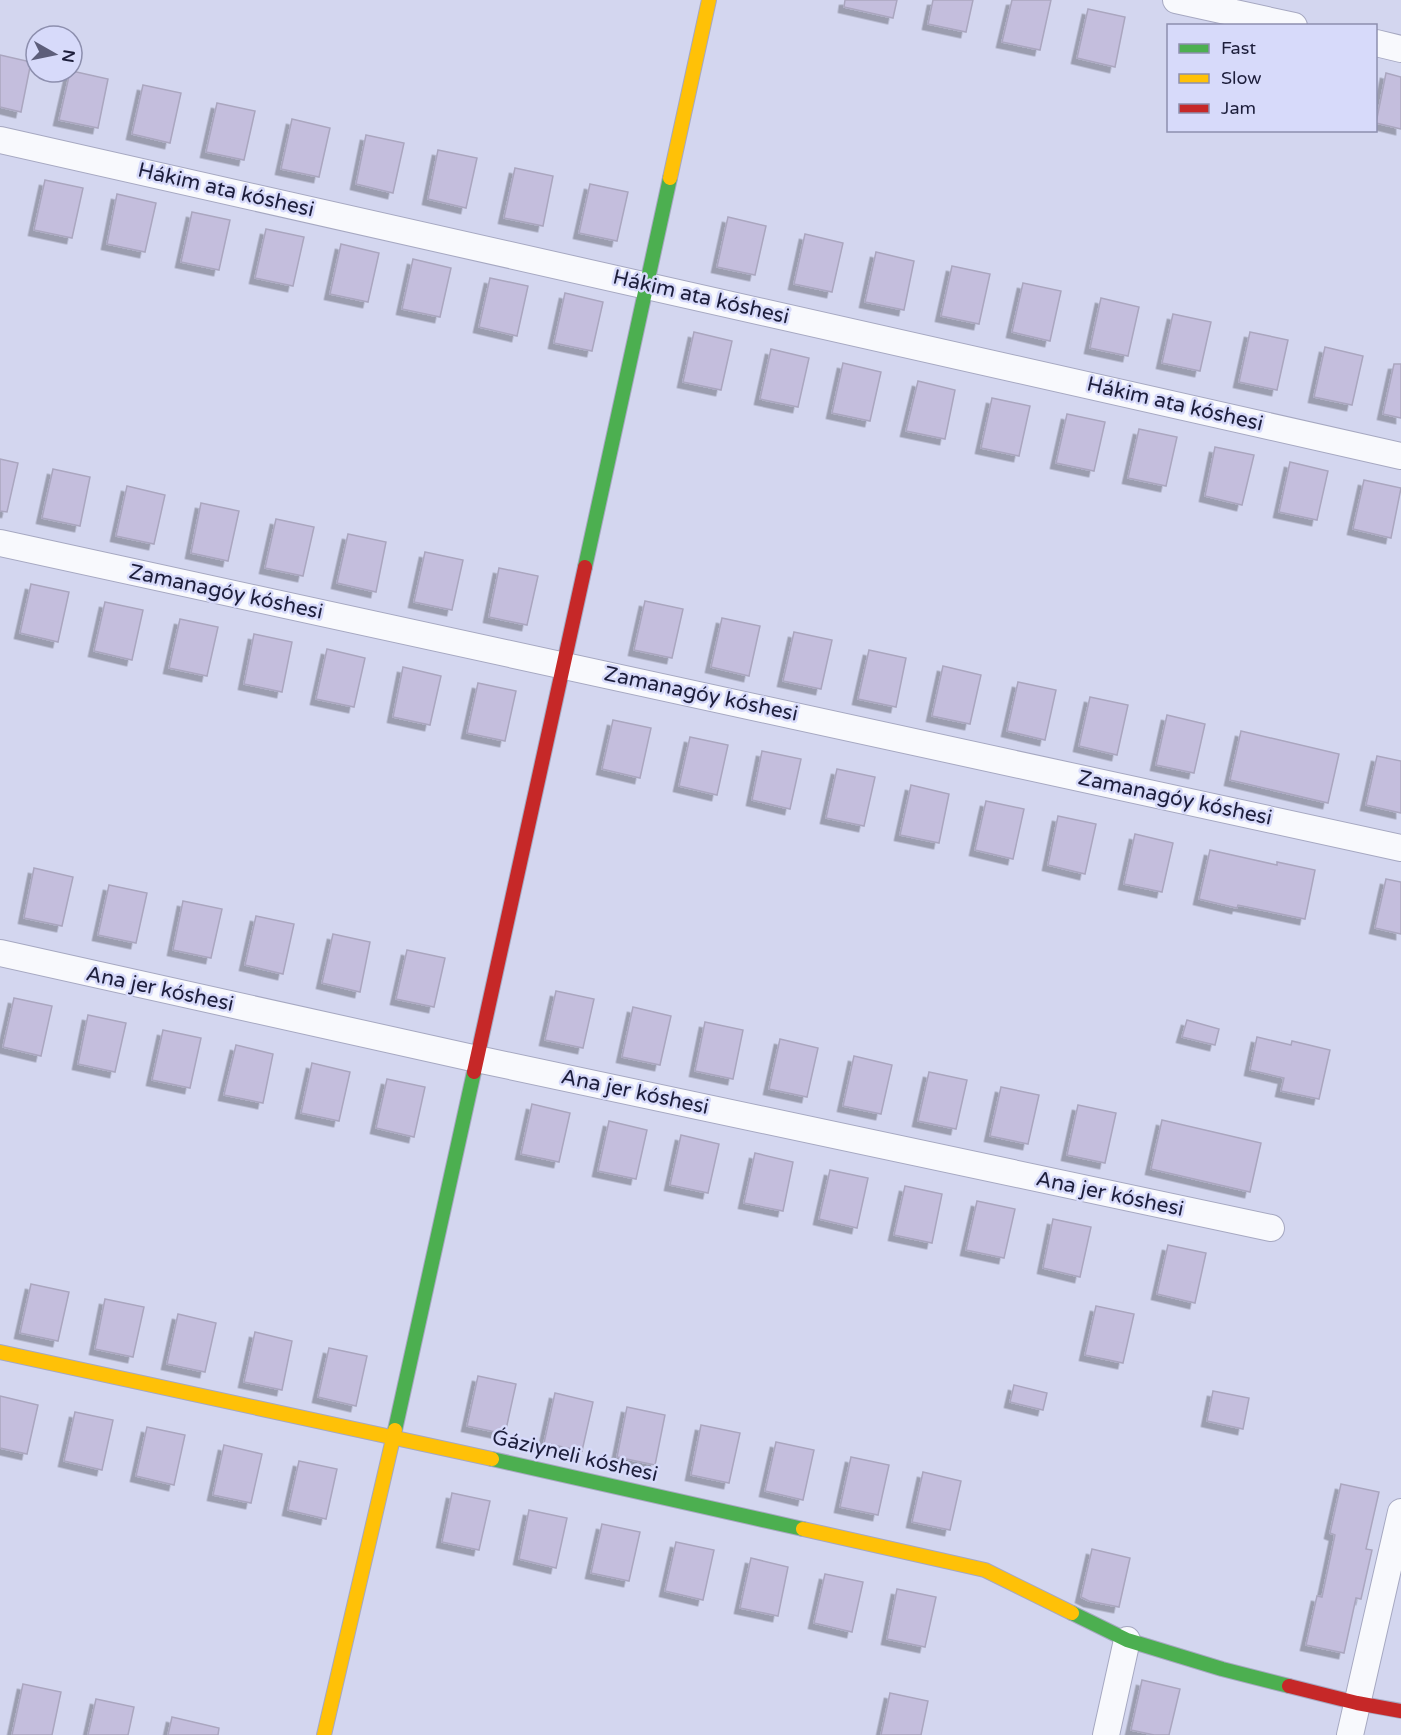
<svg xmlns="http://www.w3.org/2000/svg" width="1401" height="1735" viewBox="0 0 1401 1735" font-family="'Varela Round',sans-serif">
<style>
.building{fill:#c4bedd;stroke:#aaa6bf;stroke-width:1.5;filter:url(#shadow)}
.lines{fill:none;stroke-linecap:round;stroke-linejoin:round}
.street-casing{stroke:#a6a8c1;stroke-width:28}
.fast-casing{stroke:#a6a8c1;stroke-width:16}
.slow-casing{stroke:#a6a8c1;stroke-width:16}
.jam-casing{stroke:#a6a8c1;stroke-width:16}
.street{stroke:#f8f9fd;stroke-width:26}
.fast{stroke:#4caf50;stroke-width:14}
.slow{stroke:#ffc107;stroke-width:14}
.jam{stroke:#c62828;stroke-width:14}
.labels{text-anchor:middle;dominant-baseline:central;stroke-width:5;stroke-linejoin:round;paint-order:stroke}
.street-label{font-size:21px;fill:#1d1e3b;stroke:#d7dafa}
</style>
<defs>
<filter id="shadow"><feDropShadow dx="-5.5" dy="5.5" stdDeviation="0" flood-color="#0004"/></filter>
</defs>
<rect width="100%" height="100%" fill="#d3d6ef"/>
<g class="building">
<path d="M845,0H897L893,18L844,7Z"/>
<path d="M933,0H973L966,32L928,24Z"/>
<path d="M1012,0H1051L1040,50L1002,42Z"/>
<path d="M1088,9L1125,17L1115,67L1077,58Z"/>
<path d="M0,55L31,62L21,112L0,107Z"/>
<path d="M72,71L108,79L98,128L59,120L70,72Z"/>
<path d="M1386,73L1401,77V129L1376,123Z"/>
<path d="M143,85L181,93L170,143L132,134Z"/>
<path d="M217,103L255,111L244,160L206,152Z"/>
<path d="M292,119L330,128L319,177L281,169Z"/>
<path d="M366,135L404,143L393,193L356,184Z"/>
<path d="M438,150L477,158L466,208L428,199Z"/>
<path d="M515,168L553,176L543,226L504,218Z"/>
<path d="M45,180L83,188L72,238L34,230Z"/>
<path d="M590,184L628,192L617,241L579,233Z"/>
<path d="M117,194L156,203L145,252L107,244Z"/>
<path d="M192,212L230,220L219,270L181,262Z"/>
<path d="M728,217L766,226L755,275L717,267Z"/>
<path d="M266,229L304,237L293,286L255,278Z"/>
<path d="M805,234L843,243L832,292L794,284Z"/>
<path d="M341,244L379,253L368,302L330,294Z"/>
<path d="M876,252L914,261L904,310L865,302Z"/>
<path d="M413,259L451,268L440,317L402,309Z"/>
<path d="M952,266L990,274L979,324L941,316Z"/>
<path d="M490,278L528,286L517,336L479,327Z"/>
<path d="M1023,283L1061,291L1050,341L1012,332Z"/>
<path d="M565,293L603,302L592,351L554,343Z"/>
<path d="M1101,298L1139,307L1128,356L1090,348Z"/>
<path d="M1173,314L1211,322L1200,371L1162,363Z"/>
<path d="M694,332L732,341L721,390L683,382Z"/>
<path d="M1250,332L1288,340L1277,390L1239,382Z"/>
<path d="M1325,347L1363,356L1352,405L1314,397Z"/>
<path d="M771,349L809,358L798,407L760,399Z"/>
<path d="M843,363L881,372L870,421L832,413Z"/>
<path d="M1394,364H1401V418L1383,414Z"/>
<path d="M918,381L955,390L945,439L906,431Z"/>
<path d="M992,398L1030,406L1019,456L981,448Z"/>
<path d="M1067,414L1105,422L1094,471L1056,463Z"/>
<path d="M1139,429L1177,437L1166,486L1128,478Z"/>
<path d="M1215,447L1254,455L1242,505L1205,496Z"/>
<path d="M0,459L18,463L7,512L0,511Z"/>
<path d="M1290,462L1328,471L1317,520L1279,512Z"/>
<path d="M53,469L90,477L80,526L42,518Z"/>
<path d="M1364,480L1401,488L1391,538L1353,529Z"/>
<path d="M127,486L165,495L154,544L116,536Z"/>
<path d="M201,503L239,511L228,561L191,553Z"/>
<path d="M276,519L314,527L303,576L265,568Z"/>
<path d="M348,534L386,542L376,592L337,583Z"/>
<path d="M425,552L463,560L452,610L414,602Z"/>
<path d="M499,568L538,576L527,625L489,617Z"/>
<path d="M31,584L69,592L58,642L20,633Z"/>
<path d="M645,601L683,609L672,658L634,650Z"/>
<path d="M105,602L143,610L132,660L94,651Z"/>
<path d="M722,618L760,626L749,676L711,667Z"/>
<path d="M180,619L218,627L207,676L169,668Z"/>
<path d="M794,632L832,640L821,689L783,681Z"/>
<path d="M254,634L292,642L282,692L244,684Z"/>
<path d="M327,649L365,658L354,707L316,699Z"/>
<path d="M869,650L906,658L896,707L858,699Z"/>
<path d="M943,666L981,675L970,724L932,716Z"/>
<path d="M403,667L441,676L430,725L393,717Z"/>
<path d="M1018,682L1056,690L1045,740L1007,731Z"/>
<path d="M478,683L516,691L505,741L467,733Z"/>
<path d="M1090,697L1128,705L1117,755L1079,746Z"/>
<path d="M1167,715L1205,724L1194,773L1156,765Z"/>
<path d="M613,720L651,728L640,778L602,769Z"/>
<path d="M1241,731L1339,754L1328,803L1230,780Z"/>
<path d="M690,737L728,745L717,795L679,786Z"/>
<path d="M762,751L801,759L790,809L752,800Z"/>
<path d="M1377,756L1401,761V813L1366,805Z"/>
<path d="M837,769L875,777L864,826L826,818Z"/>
<path d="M911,785L949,794L939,843L900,835Z"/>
<path d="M986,801L1024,809L1013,859L975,850Z"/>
<path d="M1058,816L1096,824L1085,874L1048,865Z"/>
<path d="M1135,834L1173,843L1162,892L1124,884Z"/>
<path d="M1210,850L1277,865V862L1315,870L1305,919L1238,905L1237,908L1199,899Z"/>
<path d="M34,868L73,877L62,926L24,918Z"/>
<path d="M1386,879L1401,882V934L1375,928Z"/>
<path d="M109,885L147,893L136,943L98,935Z"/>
<path d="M183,901L222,909L211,958L173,950Z"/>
<path d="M256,916L294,924L283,974L245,965Z"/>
<path d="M333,934L370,942L360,992L322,983Z"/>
<path d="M407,950L445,958L434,1007L396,999Z"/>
<path d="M556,991L594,999L583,1048L545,1040Z"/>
<path d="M14,998L52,1006L41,1056L3,1047Z"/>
<path d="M633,1007L671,1016L660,1065L622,1057Z"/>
<path d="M88,1015L126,1023L115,1072L78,1064Z"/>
<path d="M1187,1020L1219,1029L1215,1045L1182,1037Z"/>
<path d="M705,1022L743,1030L733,1079L695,1071Z"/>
<path d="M163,1030L201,1038L190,1088L152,1080Z"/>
<path d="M1257,1037L1291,1045L1292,1041L1330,1050L1319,1099L1281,1091L1284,1078L1250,1070Z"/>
<path d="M780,1039L818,1048L807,1097L769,1089Z"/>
<path d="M236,1045L273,1054L263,1103L224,1095Z"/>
<path d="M854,1056L892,1065L881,1114L843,1106Z"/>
<path d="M312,1063L350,1072L339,1121L301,1113Z"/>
<path d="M929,1072L967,1080L956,1129L918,1121Z"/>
<path d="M387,1079L425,1087L414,1137L376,1128Z"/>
<path d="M1001,1087L1039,1095L1028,1144L990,1136Z"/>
<path d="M532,1104L570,1113L559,1162L521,1154Z"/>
<path d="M1078,1105L1116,1113L1105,1163L1067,1155Z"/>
<path d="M1162,1120L1261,1143L1250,1192L1151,1169Z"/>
<path d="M609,1121L647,1130L636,1179L598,1171Z"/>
<path d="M681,1135L719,1144L708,1193L670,1185Z"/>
<path d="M755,1153L793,1162L783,1211L744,1203Z"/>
<path d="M830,1170L868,1178L857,1228L819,1219Z"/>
<path d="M905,1186L942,1194L932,1243L894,1235Z"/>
<path d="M977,1201L1015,1209L1004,1258L966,1250Z"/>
<path d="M1053,1219L1091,1227L1080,1277L1043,1268Z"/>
<path d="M1168,1245L1206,1253L1195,1303L1157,1294Z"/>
<path d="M31,1284L69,1292L58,1341L20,1333Z"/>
<path d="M105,1299L144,1307L133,1357L95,1349Z"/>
<path d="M1096,1306L1134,1314L1123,1363L1085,1355Z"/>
<path d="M178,1314L216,1323L205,1372L167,1364Z"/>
<path d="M255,1332L292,1341L282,1390L244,1382Z"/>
<path d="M329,1348L367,1356L356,1406L318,1397Z"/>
<path d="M478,1376L516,1384L505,1434L467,1426Z"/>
<path d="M1014,1385L1047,1393L1043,1410L1010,1402Z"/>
<path d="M1213,1391L1249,1398L1243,1429L1207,1421Z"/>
<path d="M555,1393L593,1402L582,1451L544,1443Z"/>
<path d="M0,1396L38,1405L27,1454L0,1448Z"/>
<path d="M627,1407L665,1415L655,1465L617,1457Z"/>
<path d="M75,1412L113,1420L102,1470L64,1461Z"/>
<path d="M701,1425L740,1433L729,1483L691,1475Z"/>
<path d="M147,1427L185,1435L174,1485L136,1476Z"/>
<path d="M776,1442L814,1450L803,1500L765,1491Z"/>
<path d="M224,1445L262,1454L251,1503L213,1495Z"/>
<path d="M851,1457L889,1465L878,1515L840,1507Z"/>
<path d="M299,1461L337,1469L326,1519L288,1510Z"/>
<path d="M923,1472L961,1481L950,1530L912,1522Z"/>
<path d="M1341,1484L1379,1492L1366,1549L1372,1550L1361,1599L1356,1598L1344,1653L1306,1645L1317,1596L1322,1597L1335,1535L1330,1533Z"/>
<path d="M452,1493L490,1501L479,1550L442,1542Z"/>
<path d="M529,1510L567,1518L556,1568L519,1559Z"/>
<path d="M602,1524L640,1532L629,1581L591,1573Z"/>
<path d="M676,1542L714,1550L703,1600L665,1591Z"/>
<path d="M1092,1549L1130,1558L1119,1607L1089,1601L1081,1597Z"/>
<path d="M751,1558L788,1567L778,1616L740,1608Z"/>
<path d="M825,1574L863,1582L852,1632L814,1623Z"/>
<path d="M897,1589L936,1597L925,1647L887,1639Z"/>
<path d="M1142,1680L1180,1689L1169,1735H1154L1131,1730Z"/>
<path d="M23,1684L61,1692L52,1735H12Z"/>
<path d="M890,1693L928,1701L921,1735H881Z"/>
<path d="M96,1699L134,1707L128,1735H88Z"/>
<path d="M172,1717L219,1728L218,1735H168Z"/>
</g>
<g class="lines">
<defs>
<g id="street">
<path d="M1176,0L1294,26"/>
<path d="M1376,43L1401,49"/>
<path d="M0,140L1401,456"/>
<path d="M0,543L1401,848"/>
<path d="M0,953L477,1059L1271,1228"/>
<path d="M1106,1735L1127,1640"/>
<path d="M1350,1735L1401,1512"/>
</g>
<g id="fast">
<path d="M585,567L670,178"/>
<path d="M395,1430L474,1072"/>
<path d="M492,1459L803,1529"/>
<path d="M1072,1613L1127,1640L1222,1669L1289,1686"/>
</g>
<g id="slow">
<path d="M670,178L709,0"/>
<path d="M0,1352L492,1459"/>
<path d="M803,1529L985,1570L1072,1613"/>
<path d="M324,1735L395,1430"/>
</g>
<g id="jam">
<path d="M474,1072L585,567"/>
<path d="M1289,1686L1357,1703L1401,1711"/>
</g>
</defs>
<use href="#street" class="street-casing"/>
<use href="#fast" class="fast-casing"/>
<use href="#slow" class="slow-casing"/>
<use href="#jam" class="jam-casing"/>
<use href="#street" class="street"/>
<use href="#fast" class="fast"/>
<use href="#slow" class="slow"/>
<use href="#jam" class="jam"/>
</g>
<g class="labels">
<g class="street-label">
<text transform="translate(226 190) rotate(13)">Hákim ata kóshesi</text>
<text transform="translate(701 297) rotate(13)">Hákim ata kóshesi</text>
<text transform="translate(1175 404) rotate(13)">Hákim ata kóshesi</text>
<text transform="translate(226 592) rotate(12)">Zamanagóy kóshesi</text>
<text transform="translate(701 694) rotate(12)">Zamanagóy kóshesi</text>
<text transform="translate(1175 798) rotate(12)">Zamanagóy kóshesi</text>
<text transform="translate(160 989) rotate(12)">Ana jer kóshesi</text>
<text transform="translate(635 1092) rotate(12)">Ana jer kóshesi</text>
<text transform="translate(1110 1194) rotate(12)">Ana jer kóshesi</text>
<text transform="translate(575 1456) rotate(13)">Ǵáziyneli kóshesi</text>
</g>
</g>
<rect x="1167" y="24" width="210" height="108" fill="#d7dafa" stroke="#8d8fae" stroke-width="1.5"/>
<rect x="1179" y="44" width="30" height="9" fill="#4caf50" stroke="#8d8fae" stroke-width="1.5"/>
<text x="1221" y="54" font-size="18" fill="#1d1e3b">Fast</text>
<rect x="1179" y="74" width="30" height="9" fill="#ffc107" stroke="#8d8fae" stroke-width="1.5"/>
<text x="1221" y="84" font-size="18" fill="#1d1e3b">Slow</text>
<rect x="1179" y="104" width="30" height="9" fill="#c62828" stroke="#8d8fae" stroke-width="1.5"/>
<text x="1221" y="114" font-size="18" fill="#1d1e3b">Jam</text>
<g transform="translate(54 54) rotate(99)"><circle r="28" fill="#d7dafa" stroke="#8d8fae" stroke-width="1.5"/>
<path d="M0-4.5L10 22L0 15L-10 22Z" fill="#5d5e7a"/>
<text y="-9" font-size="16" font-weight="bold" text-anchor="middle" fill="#1d1e3b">N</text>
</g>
</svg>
